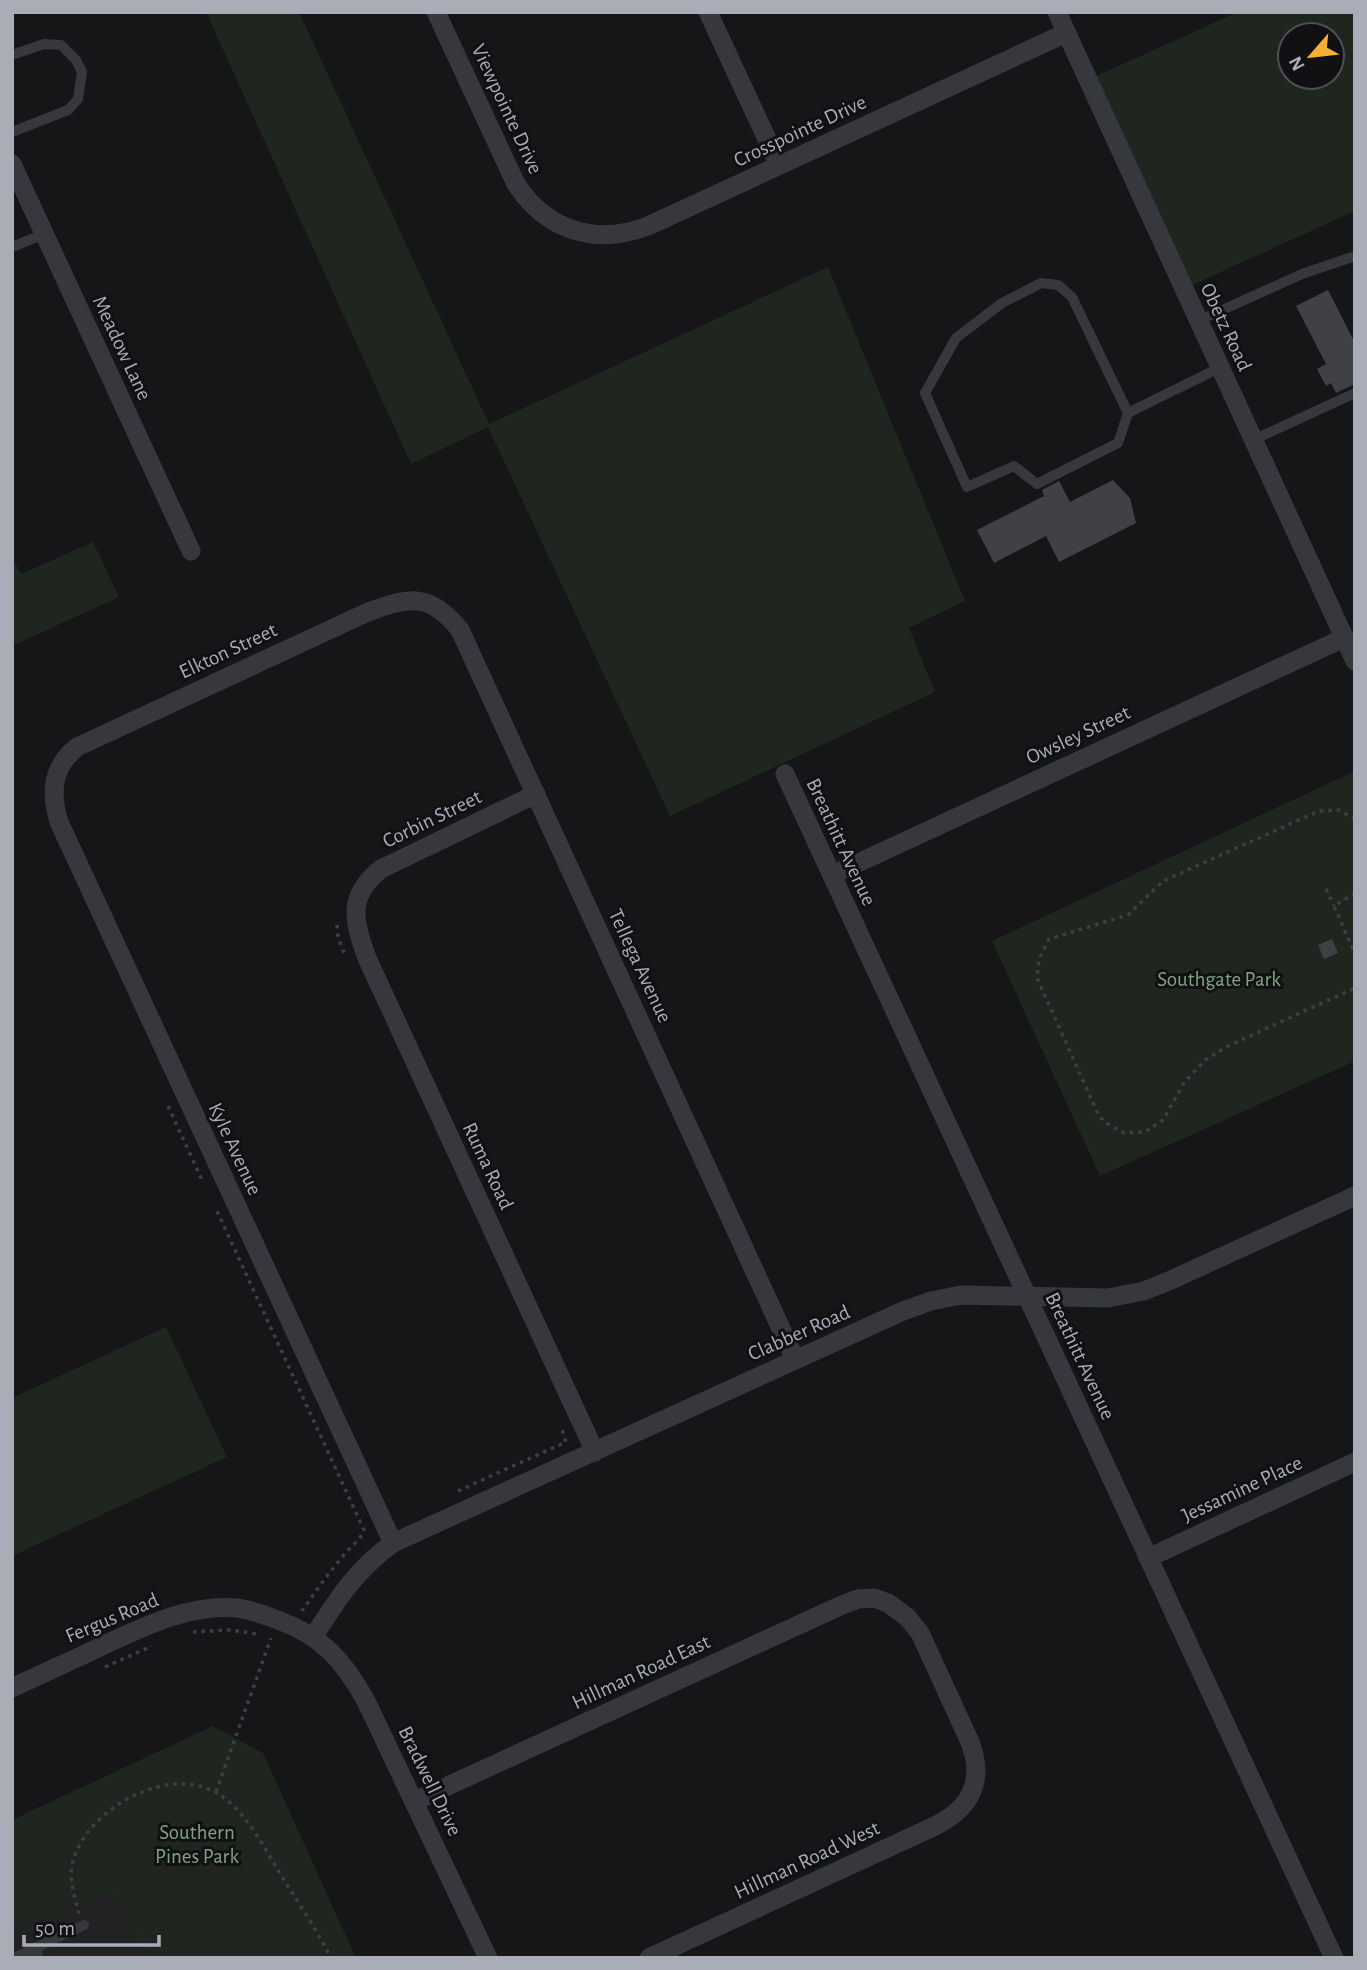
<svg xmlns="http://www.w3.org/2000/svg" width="1367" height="1970" viewBox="0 0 1367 1970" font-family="'Alegreya Sans',sans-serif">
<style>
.built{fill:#222225}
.green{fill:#1e261f;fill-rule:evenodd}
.building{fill:#404145}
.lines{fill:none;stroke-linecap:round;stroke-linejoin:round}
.path{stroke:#3d3f44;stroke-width:3.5;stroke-dasharray:3.5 5;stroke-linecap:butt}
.lane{stroke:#37383d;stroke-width:10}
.street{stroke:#37383d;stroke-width:19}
.labels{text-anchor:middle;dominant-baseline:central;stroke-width:6;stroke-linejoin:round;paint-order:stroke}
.street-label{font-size:21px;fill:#a8adb8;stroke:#111113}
.park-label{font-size:21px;fill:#7fa381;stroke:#111113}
</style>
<rect width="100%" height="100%" fill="#161618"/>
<path class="built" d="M111,1892L152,1958H12V1933Z"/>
<g class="green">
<path d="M206,12H299L489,424L828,267L965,601L909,628L935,692L670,816L488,427L411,464Z"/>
<path d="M1238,12H1355V211L1192,285L1096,76ZM1290,35H1332V77H1290Z"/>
<path d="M93,542L119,597L12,646V557L21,574Z"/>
<path d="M1355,771V1061L1100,1176L992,941Z"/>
<path d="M166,1327L227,1457L12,1556V1398Z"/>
<path d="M213,1726L263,1753L356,1958H152L111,1892L12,1933V1820Z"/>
</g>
<g class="building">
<path d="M1328,290L1355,343V384L1336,393L1331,383L1326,386L1317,369L1326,364L1296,306Z"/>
<path d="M1113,480L1130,498L1136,523L1059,562L1046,536L994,563L977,530L1044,496L1042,490L1059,481L1070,502Z"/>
<path d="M1332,939L1338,953L1324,959L1318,945Z"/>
</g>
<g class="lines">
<g class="path">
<path d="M1355,819L1338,810L1319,811L1163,881L1128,915L1049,939L1039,959L1037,978L1098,1114L1104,1122L1124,1133L1145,1132L1163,1120L1184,1083L1205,1060L1230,1045L1355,988"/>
<path d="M1326,889L1334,906"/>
<path d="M1355,893L1334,906L1355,954"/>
<path d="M337,925L338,938L345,955"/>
<path d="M168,1106L203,1182"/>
<path d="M217,1211L364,1530C360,1541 350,1547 343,1556C328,1574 315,1592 302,1611"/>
<path d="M458,1491L566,1442L562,1429"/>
<path d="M193,1632L230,1630L258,1634"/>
<path d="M105,1667L152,1646"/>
<path d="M216,1792L271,1638"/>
<path d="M79,1914C75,1897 68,1879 73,1861C87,1810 165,1765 215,1792C246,1809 265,1850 284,1880C300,1905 317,1931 331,1958"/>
</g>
<g class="lane">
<path d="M12,55L44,44L61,45L76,60L82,72L78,99L68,110L12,132"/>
<path d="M12,247L44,234"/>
<path d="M1198,321L1302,274L1355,256"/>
<path d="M1128,413L1118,443L1037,484L1014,466L967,487L925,393L956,338L1002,303L1041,283L1058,285L1072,297L1128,413L1219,368"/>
<path d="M1253,440L1355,393"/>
<path d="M35,1948L39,1958"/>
<path d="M14,1958L84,1925"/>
</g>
<g class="street">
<path d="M436,12L516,184C547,231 596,246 648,226L1066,33"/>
<path d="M708,12L779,165"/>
<path d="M1057,12L1355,661"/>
<path d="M12,164L191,551"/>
<path d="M785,774L1334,1958"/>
<path d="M536,794L381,869C346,897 354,921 367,958L595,1452"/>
<path d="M832,875L1344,638"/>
<path d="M393,1543L59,822C50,792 52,767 77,747L368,612C409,597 430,592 460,630L795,1359"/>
<path d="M1148,1558L1355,1462"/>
<path d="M314,1636C338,1598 356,1570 393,1543L903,1311L931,1301L961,1295L1108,1298L1144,1291L1171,1280L1355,1196"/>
<path d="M12,1688C41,1674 71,1661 100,1647C143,1627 188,1604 237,1608C252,1610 265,1615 278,1620C322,1636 344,1661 366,1701L488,1958"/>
<path d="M415,1801L842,1605L858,1599L874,1598L888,1603L907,1617L920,1633L970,1742C985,1781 971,1808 935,1826L649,1958"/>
</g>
</g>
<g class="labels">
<g class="street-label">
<text transform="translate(507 109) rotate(65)">Viewpointe Drive</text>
<text transform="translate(800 131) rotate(-25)">Crosspointe Drive</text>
<text transform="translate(1226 327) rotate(65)">Obetz Road</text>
<text transform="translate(122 348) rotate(65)">Meadow Lane</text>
<text transform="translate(228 651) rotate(-25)">Elkton Street</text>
<text transform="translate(1078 735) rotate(-25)">Owsley Street</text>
<text transform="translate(432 819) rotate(-26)">Corbin Street</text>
<text transform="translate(841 842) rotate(65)">Breathitt Avenue</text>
<text transform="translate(640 966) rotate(65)">Tellega Avenue</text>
<text transform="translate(235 1149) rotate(65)">Kyle Avenue</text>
<text transform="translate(488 1166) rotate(65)">Ruma Road</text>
<text transform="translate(799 1333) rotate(-24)">Clabber Road</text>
<text transform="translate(1080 1356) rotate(65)">Breathitt Avenue</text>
<text transform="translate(1242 1489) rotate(-25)">Jessamine Place</text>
<text transform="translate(112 1618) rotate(-23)">Fergus Road</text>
<text transform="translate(641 1672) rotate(-25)">Hillman Road East</text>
<text transform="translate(430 1781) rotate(64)">Bradwell Drive</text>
<text transform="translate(807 1860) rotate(-25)">Hillman Road West</text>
</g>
<g class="park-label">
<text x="1219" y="979">Southgate Park</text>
<text x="197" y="1832">Southern<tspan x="197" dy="24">Pines Park</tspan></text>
</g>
</g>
<rect width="1367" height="1970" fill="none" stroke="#a8adb8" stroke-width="28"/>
<g transform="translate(1311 56) rotate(242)"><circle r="33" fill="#111113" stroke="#4d4f55" stroke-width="2"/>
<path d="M0-5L12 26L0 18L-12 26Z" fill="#f2b134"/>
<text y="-10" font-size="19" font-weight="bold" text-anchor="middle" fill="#a8adb8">N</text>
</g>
<path d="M24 1935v10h135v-10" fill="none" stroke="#a8adb8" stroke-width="3.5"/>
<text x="35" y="1935" font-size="21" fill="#a8adb8" stroke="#111113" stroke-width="5" paint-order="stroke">50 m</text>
</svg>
